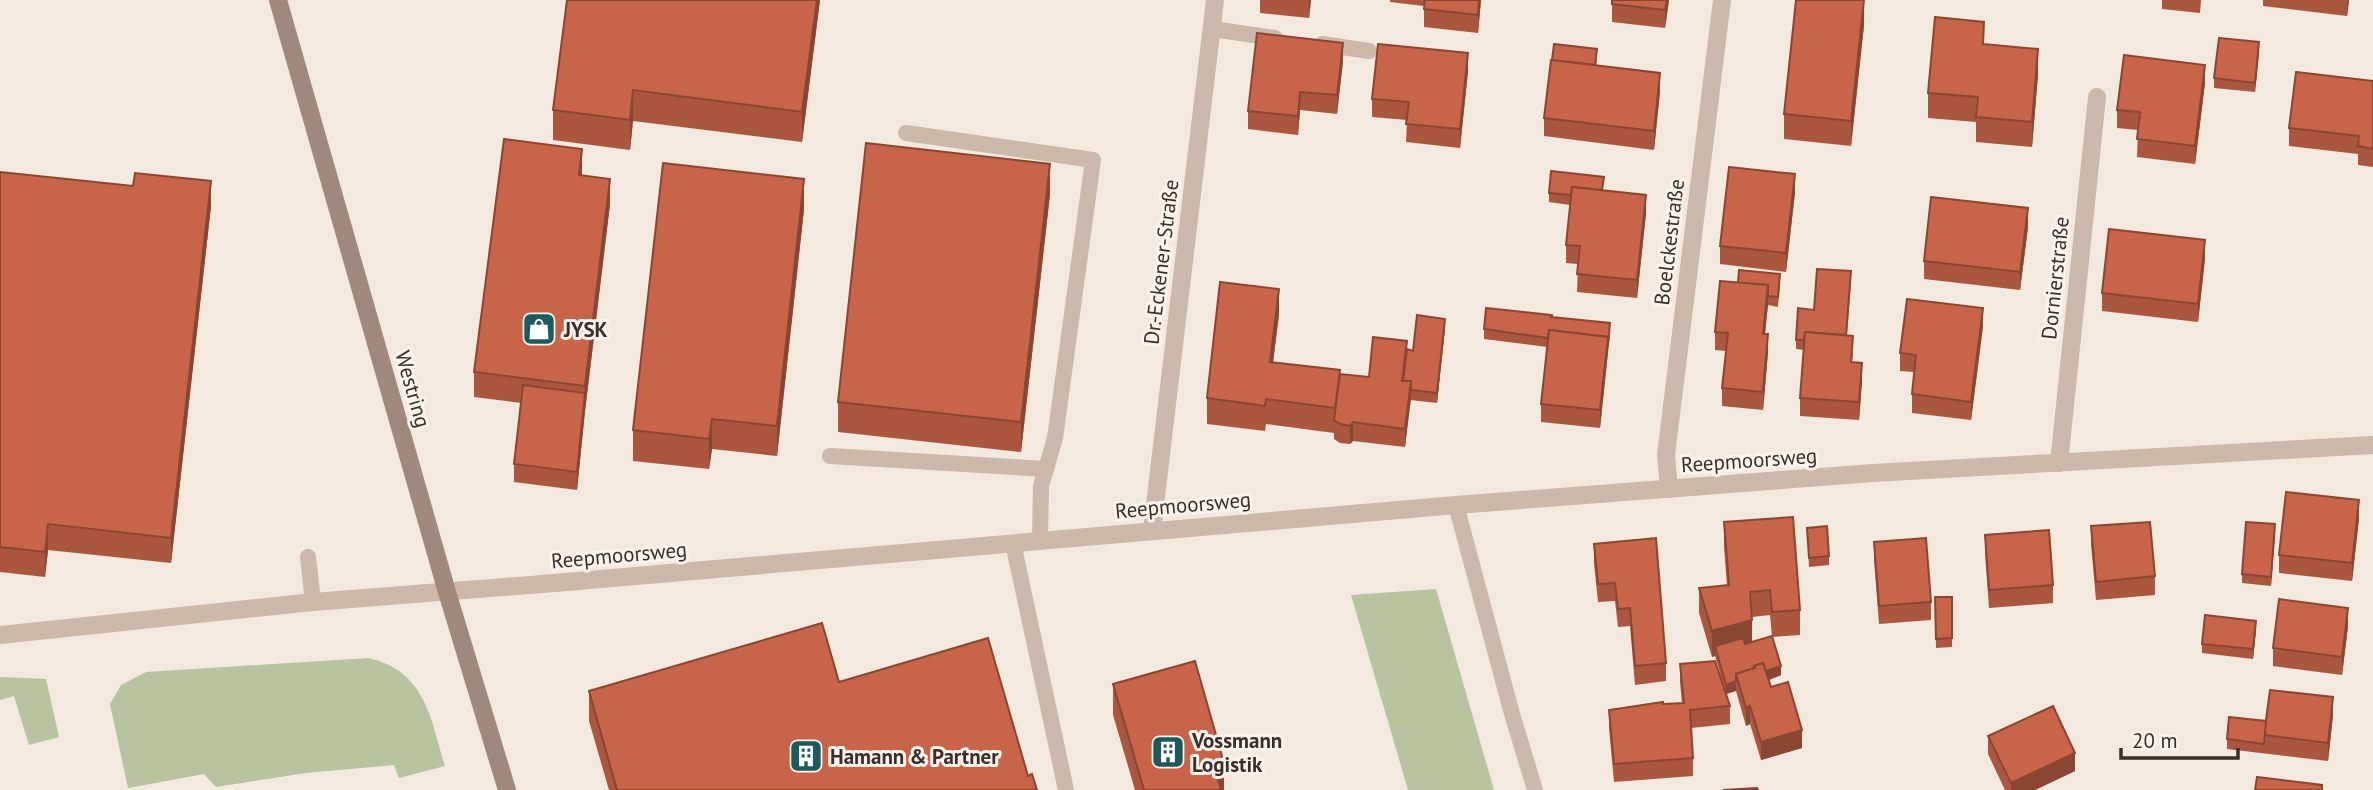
<svg xmlns="http://www.w3.org/2000/svg" width="2373" height="790" viewBox="0 0 2373 790" font-family="'PT Sans',sans-serif">
<style>
.green{fill:#b8c39f}
.lines{fill:none;stroke-linecap:round;stroke-linejoin:round}
.service{stroke:#ccb9ab;stroke-width:16}
.minor{stroke:#ccb9ab;stroke-width:18}
.secondary{stroke:#a0887c;stroke-width:18}
.wall{fill:#ab563f;fill-rule:evenodd}
.shaded-wall{fill:#8b4633}
.building{fill:#c76449;stroke:#8b4633;stroke-width:2}
.labels{text-anchor:middle;dominant-baseline:central;stroke-width:6;stroke-linejoin:round;paint-order:stroke}
.street-label{font-size:21px;fill:#3a2e2a;stroke:#fbf3ec}
.poi-label{font-size:21px;font-weight:bold;fill:#3a2e2a;stroke:#fbf3ec;text-anchor:start}
</style>
<rect width="100%" height="100%" fill="#f3e9df"/>
<g class="green">
<path d="M1436,589L1494,790H1408L1351,595Z"/>
<path d="M369,658C426,672 430,717 445,766L399,778L394,765L306,773L216,787L204,774L128,788L110,704L121,685L146,672Z"/>
<path d="M0,677L46,679L59,737L29,745L14,696L0,700Z"/>
</g>
<g class="lines">
<g class="service">
<path d="M1212,29L1275,38"/>
<path d="M1322,44L1369,51"/>
<path d="M906,133L1093,160L1055,438L1041,486L1040,540"/>
<path d="M830,456L1046,469"/>
<path d="M1456,505L1512,714L1535,790"/>
<path d="M1013,543L1066,790"/>
<path d="M308,557L313,602"/>
</g>
<g class="minor">
<path d="M2059,463L2097,97"/>
<path d="M1669,489L1666,455L1722,0"/>
<path d="M1152,530L1215,0"/>
<path d="M0,635L313,602L555,583L1456,505L1873,473L2373,445"/>
</g>
<path class="secondary" d="M278,0L447,592L507,790"/>
</g>
<g class="wall">
<path d="M567,0H820L802,142L633,121L630,150L553,140V110Z"/>
<path d="M1260,0H1311L1309,18L1260,13Z"/>
<path d="M1390,0H1481L1478,33L1424,27V6L1390,2Z"/>
<path d="M1612,0H1669L1665,28L1612,22Z"/>
<path d="M2162,0H2201L2200,13L2162,9Z"/>
<path d="M2263,0H2349L2347,16L2263,6Z"/>
<path d="M1864,25L1851,146L1784,139V114Z"/>
<path d="M1984,44L2038,74L2032,147L1976,142V122L1928,118V93Z"/>
<path d="M2259,52L2255,92L2214,88V78Z"/>
<path d="M1597,59L1596,65L1660,91L1654,150L1544,136V118Z"/>
<path d="M1343,61L1337,114L1300,110L1298,135L1248,129V111Z"/>
<path d="M1468,71L1460,148L1406,142L1407,120L1372,117V99Z"/>
<path d="M2373,81V167L2358,165V154L2289,146V128Z"/>
<path d="M2205,83L2195,164L2137,157L2138,130L2117,128V110Z"/>
<path d="M0,172L211,206L171,563L48,550L45,577L0,572Z"/>
<path d="M582,175L610,204L585,411L577,490L514,482V464L521,403L474,397V372Z"/>
<path d="M1603,190L1646,213L1637,298L1577,292L1578,264L1566,263V245L1570,205L1549,202V193Z"/>
<path d="M1795,192L1786,272L1720,264V246Z"/>
<path d="M1050,194L1021,452L838,432V402Z"/>
<path d="M804,209L777,456L712,449L709,469L633,461V430Z"/>
<path d="M2028,227L2020,290L1924,279V261Z"/>
<path d="M2205,258L2198,322L2102,311V293Z"/>
<path d="M1851,281L1847,335L1853,354L1852,362L1862,381L1859,420L1800,416V398L1804,350L1796,349V340L1814,310Z"/>
<path d="M1738,283L1780,284L1778,307L1768,305L1765,334L1768,352L1763,410L1722,406V388L1726,351L1715,350V332Z"/>
<path d="M1279,314L1273,362L1340,377H1369L1407,349L1413,351L1445,328L1437,403L1410,400L1405,447L1353,441L1350,444L1340,443L1334,439V433L1266,424L1265,431L1207,424V398Z"/>
<path d="M1552,317L1610,333L1600,428L1541,422V404L1547,347L1484,339V329Z"/>
<path d="M1983,326L1971,420L1912,413V394L1914,372L1900,371V353Z"/>
<path d="M2359,518L2352,581L2279,573V555Z"/>
<path d="M1724,522L1800,610V635L1772,637L1781,675L1769,680L1771,687L1802,748L1761,760L1750,724L1746,726L1736,691L1726,694L1730,706V724L1691,728L1693,758V776L1614,782L1609,728V710L1682,703L1680,682V664L1726,693L1715,656L1712,657L1699,613V588L1727,585L1724,547ZM1770,615L1772,636L1752,642V617Z"/>
<path d="M2091,526L2155,576V595L2096,600L2091,544Z"/>
<path d="M1807,528L1829,556V565L1809,567Z"/>
<path d="M2275,534L2271,586L2242,583V574Z"/>
<path d="M1985,535L2053,585V603L1989,608L1985,553Z"/>
<path d="M1874,542L1931,602V620L1879,624L1874,560Z"/>
<path d="M1594,544L1666,663V681L1635,685L1630,626L1618,627L1615,601L1598,602L1594,563Z"/>
<path d="M1935,597H1952V647L1936,648Z"/>
<path d="M2348,626L2342,675L2273,666V648Z"/>
<path d="M2256,630L2253,659L2202,653V644Z"/>
<path d="M839,682L1028,776L1037,790H609L589,721V691Z"/>
<path d="M1113,684L1224,790H1135L1113,715Z"/>
<path d="M2333,715L2328,761L2227,749V739L2266,721Z"/>
<path d="M1988,736L2075,771L2035,790H2005L1988,754Z"/>
</g>
<g class="shaded-wall">
<path d="M817,0H820L802,142V112Z"/>
<path d="M1309,0H1311L1309,18Z"/>
<path d="M1479,0H1481L1478,33V15Z"/>
<path d="M1667,0H1669L1665,28V10Z"/>
<path d="M1864,0V25L1851,146V121Z"/>
<path d="M2347,0H2349L2347,16Z"/>
<path d="M2259,42V52L2255,92V83Z"/>
<path d="M1343,43V61L1337,114V95Z"/>
<path d="M2038,49V74L2032,147V122Z"/>
<path d="M1468,53V71L1460,148V129Z"/>
<path d="M2205,65V83L2195,164V146Z"/>
<path d="M1660,73V91L1654,150V131Z"/>
<path d="M633,90V121L630,150V120Z"/>
<path d="M1300,92V110L1298,135V116Z"/>
<path d="M582,149V174L579,200V175Z"/>
<path d="M1050,164V194L1021,452V422Z"/>
<path d="M1795,174V192L1786,272V253Z"/>
<path d="M610,179V204L585,411L577,490V472L585,386Z"/>
<path d="M804,179V209L777,456V426Z"/>
<path d="M211,181V206L171,563V538Z"/>
<path d="M1646,195V213L1637,298V280Z"/>
<path d="M2028,208V227L2020,290V272Z"/>
<path d="M2205,240V258L2198,322V304Z"/>
<path d="M1768,285V304L1763,352V334Z"/>
<path d="M1279,289V314L1270,387V362Z"/>
<path d="M1983,308V326L1971,420V402Z"/>
<path d="M1445,319V328L1437,403V393Z"/>
<path d="M1610,323V333L1600,428V410Z"/>
<path d="M1768,334V352L1763,410V392Z"/>
<path d="M1862,363V381L1859,420V402Z"/>
<path d="M1411,381V399L1405,447V429Z"/>
<path d="M712,419V449L709,469V439Z"/>
<path d="M1353,422V441L1350,444V426Z"/>
<path d="M2359,500V518L2352,581V563Z"/>
<path d="M48,524V550L45,577V552Z"/>
<path d="M2275,524V534L2271,586V577Z"/>
<path d="M2348,608V626L2342,675V657Z"/>
<path d="M1752,620V645L1715,646V656L1712,657V631Z"/>
<path d="M2256,621V630L2253,659V649Z"/>
<path d="M1781,666V675L1755,685V675Z"/>
<path d="M1736,681V691L1726,694V685Z"/>
<path d="M2333,697V715L2328,761V743Z"/>
<path d="M1750,706V724L1746,726V708Z"/>
<path d="M1802,730V748L1761,760V742Z"/>
<path d="M2075,753V771L2035,790H2011V783Z"/>
<path d="M1224,763V790H1214V766Z"/>
</g>
<g class="building">
<path d="M567,0H817L802,112L633,90L630,120L553,110Z"/>
<path d="M1425,0H1479L1478,15L1424,9Z"/>
<path d="M1612,0H1667L1665,10L1612,4Z"/>
<path d="M1796,0H1864L1851,121L1784,114Z"/>
<path d="M1935,17L1984,22L1983,44L2038,49L2032,122L1976,117L1978,97L1928,93Z"/>
<path d="M1257,33L1343,43L1337,95L1300,92L1298,116L1248,111Z"/>
<path d="M2219,38L2259,42L2255,83L2214,78Z"/>
<path d="M1378,44L1468,53L1460,129L1406,124L1409,102L1372,99Z"/>
<path d="M1554,44L1597,49L1595,65L1552,60Z"/>
<path d="M2124,55L2205,65L2195,146L2137,139L2140,112L2117,110Z"/>
<path d="M1551,60L1660,73L1654,131L1544,118Z"/>
<path d="M2296,72L2373,81V149L2358,146L2359,136L2289,128Z"/>
<path d="M504,139L582,149L579,175L610,179L585,386L474,372Z"/>
<path d="M866,143L1050,164L1021,422L838,402Z"/>
<path d="M663,163L804,179L777,426L712,419L709,439L633,430Z"/>
<path d="M1729,167L1795,174L1786,253L1720,246Z"/>
<path d="M1551,171L1604,177L1602,190L1572,187L1571,195L1549,193Z"/>
<path d="M0,172L133,186L135,173L211,181L171,538L48,524L45,552L0,547Z"/>
<path d="M1572,187L1646,195L1637,280L1577,274L1580,246L1566,245Z"/>
<path d="M1931,197L2028,208L2020,272L1924,261Z"/>
<path d="M2109,229L2205,240L2198,304L2102,293Z"/>
<path d="M1817,269L1851,271L1846,335L1805,332L1804,340H1796L1798,308L1814,310Z"/>
<path d="M1739,270L1780,274L1778,297L1768,296V285L1738,283Z"/>
<path d="M1720,281L1768,285L1763,334H1768L1763,392L1722,388L1728,333L1715,332Z"/>
<path d="M1220,282L1279,289L1270,362L1340,370L1335,408L1266,399L1265,406L1207,398Z"/>
<path d="M1907,299L1983,308L1971,402L1912,394L1916,355L1900,353Z"/>
<path d="M1486,308L1552,315L1551,317L1610,323L1608,345V337L1549,330L1548,338L1484,329Z"/>
<path d="M1417,315L1445,319L1437,393L1411,390V381H1403L1407,349L1413,351Z"/>
<path d="M1549,330L1608,337L1600,410L1541,404Z"/>
<path d="M1805,332L1853,336L1851,362L1862,363L1859,402L1800,398Z"/>
<path d="M1373,337L1407,341L1402,381H1411L1405,429L1353,422L1350,426L1340,424L1334,420L1340,374L1369,377Z"/>
<path d="M523,385L585,393L577,472L514,464Z"/>
<path d="M2286,492L2359,500L2352,563L2279,555Z"/>
<path d="M1793,517L1800,610L1772,612L1770,590L1750,592L1752,620L1712,631L1699,588L1729,585L1724,522Z"/>
<path d="M2150,522L2155,576L2096,582L2091,526Z"/>
<path d="M2246,522L2275,524L2271,577L2242,574Z"/>
<path d="M1827,526L1829,556L1809,558L1807,528Z"/>
<path d="M2049,530L2053,585L1989,590L1985,535Z"/>
<path d="M1656,538L1666,663L1635,666L1630,608L1618,609L1615,583L1598,584L1594,544Z"/>
<path d="M1926,538L1931,602L1879,606L1874,542Z"/>
<path d="M1935,597H1952V638L1936,639Z"/>
<path d="M2279,599L2348,608L2342,657L2273,648Z"/>
<path d="M2205,615L2256,621L2253,649L2202,644Z"/>
<path d="M822,623L839,682L988,638L1028,776L1032,774L1037,790H617L589,691Z"/>
<path d="M1772,636L1781,666L1766,671L1763,663L1754,666V668L1736,674V681L1726,685L1715,646L1743,638L1745,644Z"/>
<path d="M1195,661L1224,763L1214,766L1221,790H1144L1113,684Z"/>
<path d="M1715,661L1730,706L1690,710L1693,758L1614,764L1609,710L1663,702V704L1684,703L1680,664Z"/>
<path d="M1763,663L1771,687L1788,682L1802,730L1761,742L1750,706L1746,708L1736,674L1755,668L1754,666Z"/>
<path d="M2270,690L2333,697L2328,743L2264,735Z"/>
<path d="M2053,706L2075,753L2011,783L1988,736Z"/>
<path d="M2229,717L2266,721L2264,744L2227,739Z"/>
<path d="M2257,777L2322,785V790H2255Z"/>
<path d="M1757,788L1758,790H1723Z"/>
</g>
<defs>
<symbol id="shop-square" viewBox="-11 -11 22 22"><rect x="-9" y="-9" width="18" height="18" rx="4" fill="#1e5a5c" stroke="#fbf3ec"/><path d="M-5-2.5h2.3a2.7 3.5 0 0 1 5.4 0H5L5.5 6h-11ZM-1.5-2.5h3a1.5 2.3 0 0 0-3 0Z" fill="#fff"/></symbol>
<symbol id="building-square" viewBox="-11 -11 22 22"><rect x="-9" y="-9" width="18" height="18" rx="4" fill="#1e5a5c" stroke="#fbf3ec"/><path d="M-4-6H4V6H1V3H-1V6H-4ZM-2.5-4.3h1.7v1.8h-1.7ZM.8-4.3h1.7v1.8H.8ZM-2.5-1h1.7V.8h-1.7ZM.8-1h1.7V.8H.8Z" fill="#fff"/></symbol>
</defs>
<g fill-rule="evenodd">
<use href="#shop-square" x="520" y="310" width="38" height="38"/>
<use href="#building-square" x="1149" y="733" width="38" height="38"/>
<use href="#building-square" x="787" y="737" width="38" height="38"/>
</g>
<g class="labels">
<g class="street-label">
<text transform="translate(1669 242) rotate(-83)">Boelckestraße</text>
<text transform="translate(1161 262) rotate(-83)">Dr.-Eckener-Straße</text>
<text transform="translate(2055 278) rotate(-84)">Dornierstraße</text>
<text transform="translate(413 389) rotate(74)">Westring</text>
<text transform="translate(1749 460) rotate(-4)">Reepmoorsweg</text>
<text transform="translate(1183 505) rotate(-5)">Reepmoorsweg</text>
<text transform="translate(619 555) rotate(-5)">Reepmoorsweg</text>
</g>
<g class="poi-label">
<text x="564" y="329">JYSK</text>
<text x="1192" y="740">Vossmann<tspan x="1192" dy="24">Logistik</tspan></text>
<text x="830" y="756">Hamann &amp; Partner</text>
</g>
</g>
<path d="M2121 748v10h117v-10" fill="none" stroke="#3a2e2a" stroke-width="3.5"/>
<text x="2132" y="748" font-size="21" fill="#3a2e2a" stroke="#fbf3ec" stroke-width="5" paint-order="stroke">20 m</text>
</svg>
